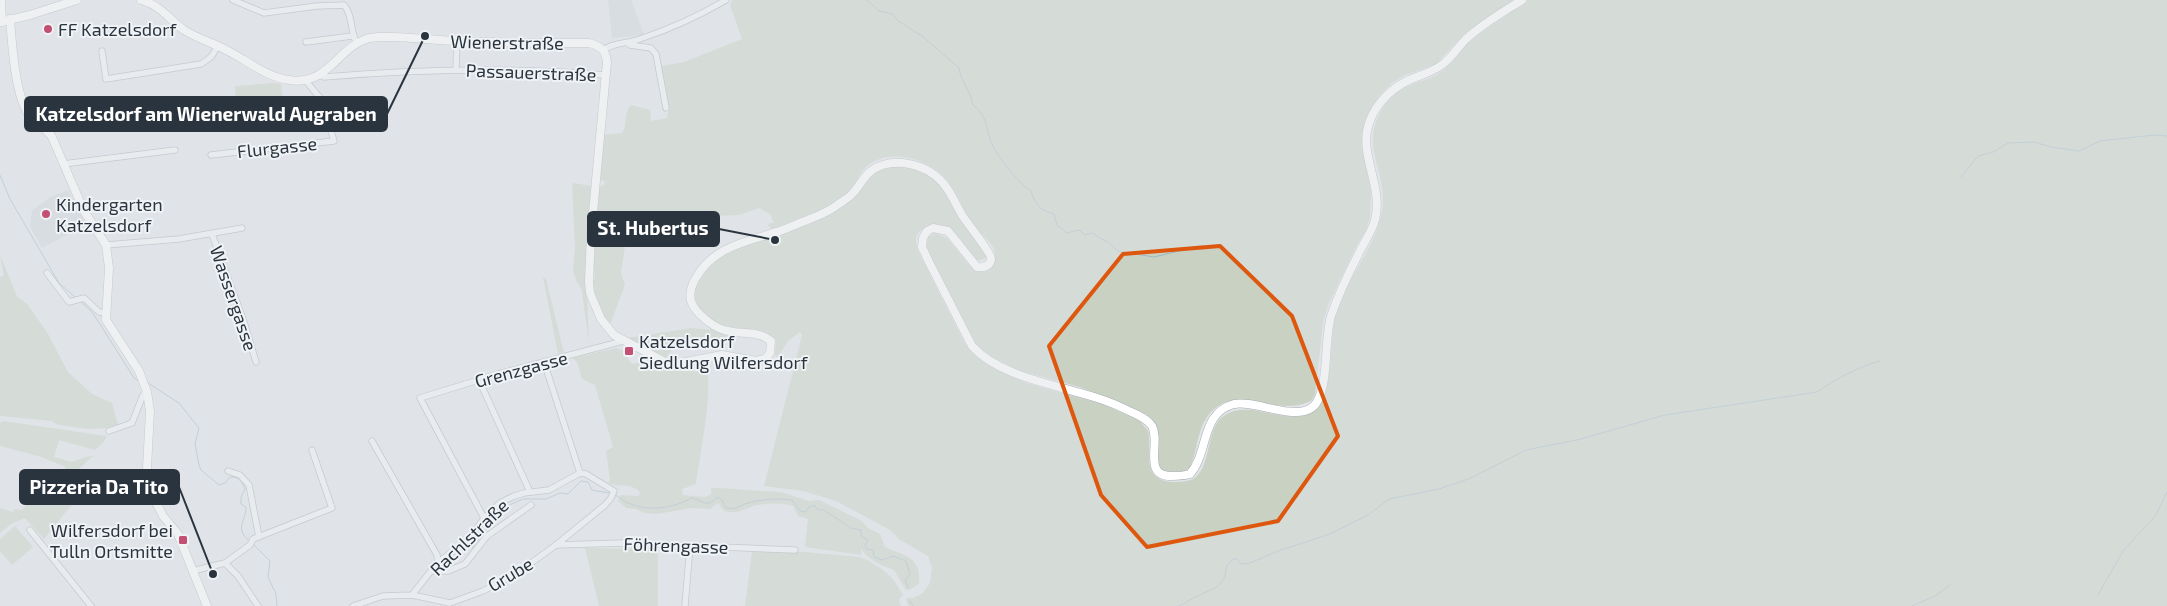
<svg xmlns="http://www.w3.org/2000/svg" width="2167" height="606" viewBox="0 0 2167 606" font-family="'Exo 2',sans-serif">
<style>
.built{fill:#ced4da}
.green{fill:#c8d1c2}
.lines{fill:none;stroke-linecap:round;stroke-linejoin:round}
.stream{stroke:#9eb7c5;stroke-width:1}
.street-casing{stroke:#a6acb2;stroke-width:7}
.secondary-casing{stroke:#a6acb2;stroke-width:9}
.street{stroke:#f3f5f7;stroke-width:5.5}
.secondary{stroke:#fff;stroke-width:8}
.marked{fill:none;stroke:#de570e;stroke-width:4;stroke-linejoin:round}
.poi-dot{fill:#c34f72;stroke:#f0f3f6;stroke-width:2}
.labels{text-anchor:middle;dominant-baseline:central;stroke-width:4;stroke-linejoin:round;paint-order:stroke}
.poi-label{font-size:18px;fill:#2a343e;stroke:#f0f3f6;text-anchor:start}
.street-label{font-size:18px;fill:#2a343e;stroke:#f0f3f6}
.leader{fill:none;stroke:#2a343e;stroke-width:2}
.callout-dot{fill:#2a343e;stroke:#f0f3f6;stroke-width:2}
.callout{fill:#2a343e;stroke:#2a343e;stroke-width:2}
.callout-label{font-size:19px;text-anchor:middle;font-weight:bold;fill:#fff}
</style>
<rect width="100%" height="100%" fill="#e0e4e8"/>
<g class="built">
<path d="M608,0H631L644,35L612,38Z"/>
<path d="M68,190L86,225L42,248L30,226L32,211L50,197Z"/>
</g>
<g class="green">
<path d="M732,0H1513L1463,35L1436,64L1405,75L1392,83L1379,96L1370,112L1362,136L1363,151L1371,192L1370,217L1366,230L1355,249L1328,305L1323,323L1315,394L1312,400C1279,420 1233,379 1207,417C1197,431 1197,452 1190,468L1185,471L1165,472L1157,464C1156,443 1165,429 1146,414L1080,387L1017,370L986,354L974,344L925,247L926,238L935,233L947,238L970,266L975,269L990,266C1004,245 983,240 972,223C963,209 957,193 947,180C930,159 887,146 865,168C858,176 855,186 847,193C830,209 794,220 772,229L768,226L770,223H774L770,214L759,208L739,215L712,216L671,223L657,224L629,220L621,273L625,285L611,322L608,325L597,307L593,282L595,279L593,259L599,187L604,185L605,182L600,179L602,135L622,133C628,125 623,113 631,105L650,110L651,121L667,118L669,108L661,66L684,62L742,39L730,5Z"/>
<path d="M1528,0H2167V606H908L906,598H913L923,593L930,583L932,568L928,556L900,540L890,530L836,501L803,491L764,486L802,335L800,332L789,340L778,356H775L776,340C763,323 728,335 709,318C664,279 735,245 768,238L775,243L781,244L780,235L835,208L868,177L885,167L905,165L931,175L944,189L960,220L987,254L986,258L976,261C969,253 962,241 953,235C934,223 907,224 919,253L965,344L972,353L984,362L1026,383L1102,404L1140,421L1148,431C1153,451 1139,478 1171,482C1177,482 1187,482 1193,479C1211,469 1206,432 1221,418C1250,393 1292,435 1319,406C1333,389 1330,339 1335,317C1345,277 1381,244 1383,202C1384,164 1358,143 1386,103C1401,81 1422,85 1441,72C1453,64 1458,50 1469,42C1488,27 1509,14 1528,0Z"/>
<path d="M274,83L281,84L283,101L317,98L322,110L207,121L208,109L236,106L235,86Z"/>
<path d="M574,183L591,186L586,270L589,344L582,291L576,280L573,271L575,247L572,186Z"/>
<path d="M0,255L17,296L27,304L47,332L68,372L92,394L112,403L118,425C97,432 78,428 56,424L52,421L0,416V277L4,276Z"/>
<path d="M543,277L546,279L564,353L558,354Z"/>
<path d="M691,328L714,330L726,335L728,339L725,341L711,338L674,346L668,356L664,358L627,338Z"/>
<path d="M616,348L626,351L628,359L632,364L644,362L664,369L707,372C713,390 699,461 696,484L682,489L683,495L705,497L711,494V488H719L781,492L809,501L819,500L862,521L868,528L880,534L885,547C905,556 922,557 919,584L911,589L906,590L894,570C881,566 868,559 861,549V555L805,547L808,519L798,516L793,506C782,503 770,503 758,505C744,508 740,515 724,511L718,503L710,509L692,508L657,514L644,513L636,509L626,508L618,501L621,495L638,496L641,493C631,482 620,488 608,483L610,480L606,451L613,447L595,385L582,379L577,362L572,358Z"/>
<path d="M3,421L107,436L104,442L95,450L59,440L54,457L72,462L85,457L93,456L70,477L80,486L81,493L44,539L25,518L11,524L0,533V508L13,512L15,509L21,510L48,488L66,467L41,457L0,446V423Z"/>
<path d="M15,526L33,547L12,565L0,551V539Z"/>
<path d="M585,548L658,549V606H599Z"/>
<path d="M755,551L805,552L860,557L869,561L883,570L893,579L903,595L899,599L901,606H745L752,552Z"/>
</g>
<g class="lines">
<g class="stream">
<path d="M867,0L879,11L893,14L897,20L922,36L959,68C961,82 971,92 973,105C987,117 985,123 990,139C994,153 1019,184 1031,191C1036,206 1040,210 1054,214L1057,225L1067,233L1079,230L1085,235L1092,233L1109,243L1118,251L1154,257L1204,245"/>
<path d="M0,175L10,199L59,283L76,298"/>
<path d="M1961,177L1978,156L1993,152L2008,143L2034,142L2051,147L2079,151L2100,141L2154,135L2167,136"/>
<path d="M80,301L92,312L103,329L134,378L139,381"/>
<path d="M148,383L179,403L199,428L195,444L199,465L201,470L219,485L225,483L230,477C239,476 242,482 245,489L241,497V504L246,507C246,522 234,527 249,541"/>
<path d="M615,495C620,497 622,500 626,502C647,512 671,509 692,498C707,502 705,508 718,497L722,500L726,508C735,510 737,507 745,504C759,499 778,498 792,500L800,511L806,512L810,506H815L818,510H824L851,528L861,530V536L868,540L865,545L867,549L873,550L874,557L882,560L893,556L906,561L910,574L905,580L909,589"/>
<path d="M252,543L270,561L268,577L276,594L277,606"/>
<path d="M472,548L487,528L503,515L505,509L509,505L523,499H546L560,493L568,494L581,481L588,482L592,490L609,493"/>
<path d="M448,562L450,561"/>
<path d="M2098,595L2123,551L2156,515L2167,492"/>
<path d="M910,601L913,606"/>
<path d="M1179,606C1185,604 1190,599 1197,596C1212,589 1226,587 1226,567L1233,559H1237L1241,564L1250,563L1278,551L1330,534L1368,515L1389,499L1439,489L1471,478L1526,450L1577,440L1665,415L1817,392C1836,379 1858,367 1880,361"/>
<path d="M1912,606L1935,596L1950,585"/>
</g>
<defs>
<g id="street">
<path d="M233,0L264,13L317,6L344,5C353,15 350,32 357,44"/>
<path d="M306,42L352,36"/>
<path d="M628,43L630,45L651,48L656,54L666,108"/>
<path d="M603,50C614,42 627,44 640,39C670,29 699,16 726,0"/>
<path d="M102,51L106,79L201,64L211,57L218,46"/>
<path d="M456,69L457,41"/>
<path d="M319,75L324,77C418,69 512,67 605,75"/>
<path d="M47,130L179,108L201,101"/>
<path d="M211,155L334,141L321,99L305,80"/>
<path d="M63,164L175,150"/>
<path d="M212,234L244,322L256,362"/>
<path d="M106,245L179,239L242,228"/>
<path d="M47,273L69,302L84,298L99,312L105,313"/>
<path d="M544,362L580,473"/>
<path d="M479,380L530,492"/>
<path d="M109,431L132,423L143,395L147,392"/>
<path d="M372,441L437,555L438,562"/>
<path d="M228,471L240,475L249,485L259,537"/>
<path d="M484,518L420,398L498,374L623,341"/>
<path d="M30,530L91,606"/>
<path d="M556,545L622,543L795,550"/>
<path d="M225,563L250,545L253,539L332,508L312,450"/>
<path d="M192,571L225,563L238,576L258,606"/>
<path d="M432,571H448L465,564L487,536L531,505"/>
<path d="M353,606L383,596L412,595L450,603L483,591L520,571L556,545L605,505L611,498L614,491L586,474L580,473L549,490L524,493L514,496L500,503L484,518L468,541L438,562L412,595"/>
<path d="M685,606L690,546"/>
</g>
<g id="secondary">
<path d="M1,0L2,22"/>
<path d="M141,0C160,5 169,19 184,30C198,39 214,43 228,51C248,61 266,77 289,80C328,86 337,49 366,39C381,33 438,41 457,41C501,43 545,43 589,43C601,46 606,51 607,62L591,234L589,282L590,293L601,319L614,335L667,363H681L722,355L756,361L765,359L770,353L771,341C758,330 740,335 724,330C717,328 711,324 705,319C699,314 693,308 691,301C689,293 692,283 697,276C717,243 754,241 788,228C803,221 822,216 836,206C841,202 847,199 851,195C859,188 862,178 871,171C892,156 926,163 943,183C951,192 956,205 962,215C967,223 992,254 991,259C991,266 983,268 977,267L948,231L933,228L927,231L923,238L922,247L929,262L972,346C1008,385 1079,385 1127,410C1135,414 1147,418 1152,426C1161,442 1142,476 1171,476C1177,476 1183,476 1190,474C1209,453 1200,413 1234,404C1256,399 1303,426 1317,402C1329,381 1324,340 1331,316C1339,293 1349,272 1360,251C1365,241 1372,231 1375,220C1383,189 1362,159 1367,131C1371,109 1389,89 1409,80C1420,75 1433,72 1443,64C1452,57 1458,47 1466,39C1482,24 1503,12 1522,0"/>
<path d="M10,19C12,44 15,91 27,112C33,122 45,127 52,137L84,211L106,245L109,268L106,320L139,371L147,392L150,411L147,468L152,494L163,516L178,534L207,606"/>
<path d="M0,22L30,15L77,0"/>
</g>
</defs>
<use href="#street" class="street-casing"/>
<use href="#secondary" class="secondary-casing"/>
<use href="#street" class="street"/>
<use href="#secondary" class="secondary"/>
</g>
<path d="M0 0H2167V606H0ZM1220,246L1292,316L1338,436L1278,521L1147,547L1101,495L1049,346L1123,254Z" fill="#e0e4e8" fill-opacity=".55" fill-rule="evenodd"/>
<path class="marked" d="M1220,246L1292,316L1338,436L1278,521L1147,547L1101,495L1049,346L1123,254Z"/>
<g class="poi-dot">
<circle cx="48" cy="29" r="5"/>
<circle cx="46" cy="214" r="5"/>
<rect x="624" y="346" width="10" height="10" rx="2.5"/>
<rect x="178" y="535" width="10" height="10" rx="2.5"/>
</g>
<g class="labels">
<g class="poi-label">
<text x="58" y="29">FF Katzelsdorf</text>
<text x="56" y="204">Kindergarten<tspan x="56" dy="21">Katzelsdorf</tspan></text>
<text x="639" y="341">Katzelsdorf<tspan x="639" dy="21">Siedlung Wilfersdorf</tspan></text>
<text x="173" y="530" text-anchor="end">Wilfersdorf bei<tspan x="173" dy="21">Tulln Ortsmitte</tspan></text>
</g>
<g class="street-label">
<text transform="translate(507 42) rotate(1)">Wienerstraße</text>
<text transform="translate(531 72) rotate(2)">Passauerstraße</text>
<text transform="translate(277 147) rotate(-6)">Flurgasse</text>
<text transform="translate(234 298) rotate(71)">Wassergasse</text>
<text transform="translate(521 369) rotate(-15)">Grenzgasse</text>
<text transform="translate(469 537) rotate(-44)">Rachlstraße</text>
<text transform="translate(676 545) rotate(2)">Föhrengasse</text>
<text transform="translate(510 574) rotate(-31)">Grube</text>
</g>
</g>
<path class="leader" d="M425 36L387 114M775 240L719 229M213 574L179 487"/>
<g class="callout-dot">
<circle cx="425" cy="36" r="5"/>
<circle cx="775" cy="240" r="5"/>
<circle cx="213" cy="574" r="5"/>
</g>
<g class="callout">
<rect x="25" y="97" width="362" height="34" rx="5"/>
<rect x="588" y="212" width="131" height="34" rx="5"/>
<rect x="20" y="470" width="159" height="34" rx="5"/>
</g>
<g class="callout-label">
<text x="206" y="121">Katzelsdorf am Wienerwald Augraben</text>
<text x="653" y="235">St. Hubertus</text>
<text x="99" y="494">Pizzeria Da Tito</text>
</g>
</svg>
